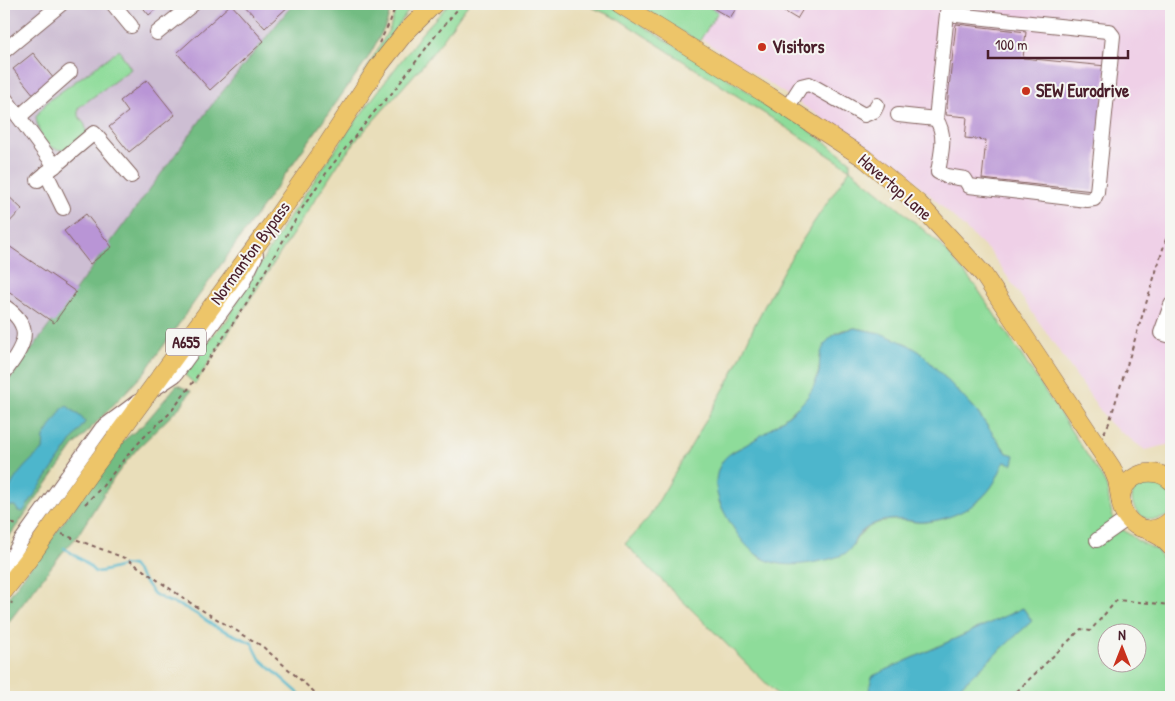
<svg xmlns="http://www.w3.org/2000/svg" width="1175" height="701" viewBox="0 0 1175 701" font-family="'Patrick Hand',sans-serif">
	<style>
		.built { fill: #efd0e7 }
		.industrial { fill: #cdbed3 }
		.green { fill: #8edc9a; stroke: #6c7e62; fill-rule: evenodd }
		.forest { fill: #72bc82; stroke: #5e6e56 }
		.water { fill: #4eb6cc; stroke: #4c6a7c }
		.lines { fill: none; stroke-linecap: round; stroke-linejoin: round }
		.stream { stroke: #4eb6cc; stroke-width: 2.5 }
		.building { fill: #b995d6 }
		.minor-casing { stroke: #82625d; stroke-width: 16 }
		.major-casing { stroke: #82625d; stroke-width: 19 }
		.path { stroke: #82625d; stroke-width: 2; stroke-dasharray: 4 4; stroke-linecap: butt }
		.minor { stroke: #fff; stroke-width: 14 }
		.major { stroke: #edc569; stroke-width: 18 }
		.poi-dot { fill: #c8321e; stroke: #f6f6f2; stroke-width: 2 }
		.labels { text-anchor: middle; stroke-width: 4; stroke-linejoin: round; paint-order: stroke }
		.shield { fill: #f6f6f2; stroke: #7e6067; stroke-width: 1 }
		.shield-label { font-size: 16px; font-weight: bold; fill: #4a1f2b }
		.poi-label { font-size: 18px; font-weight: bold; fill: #4a1f2b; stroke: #f6f6f2; text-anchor: start }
		.street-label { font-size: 18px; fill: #4a1f2b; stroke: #f6f6f2 }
	</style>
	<rect width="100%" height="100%" fill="#f6f6f2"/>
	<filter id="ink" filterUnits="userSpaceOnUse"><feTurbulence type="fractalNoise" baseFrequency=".02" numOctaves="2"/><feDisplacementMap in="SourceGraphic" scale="10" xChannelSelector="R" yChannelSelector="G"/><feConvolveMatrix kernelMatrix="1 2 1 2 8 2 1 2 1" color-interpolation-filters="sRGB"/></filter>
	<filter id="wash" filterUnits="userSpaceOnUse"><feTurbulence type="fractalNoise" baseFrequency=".0096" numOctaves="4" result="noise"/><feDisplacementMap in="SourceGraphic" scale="20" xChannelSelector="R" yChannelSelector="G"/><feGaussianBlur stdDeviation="1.12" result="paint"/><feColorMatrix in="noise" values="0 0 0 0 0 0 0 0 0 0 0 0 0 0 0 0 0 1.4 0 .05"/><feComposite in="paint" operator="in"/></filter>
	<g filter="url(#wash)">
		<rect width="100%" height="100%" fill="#e9deba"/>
		<path class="built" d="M648 4H1171V444L1145 450 1109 423 991 253 909 175Z"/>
		<path class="industrial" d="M4 4H302L4 389Z"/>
		<g class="green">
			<path d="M397 4H413L361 78 390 28Z"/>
			<path d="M449 4H469L462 12 441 42 422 66 358 138 339 163 195 384 185 375 212 336 228 319 242 292 274 243 285 223 349 130 422 33Z"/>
			<path d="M585 4H608L804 126 850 161V169L903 212 941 245 977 288 1101 476 1106 485 1108 493 1110 507 1115 523 1122 529 1138 541 1157 550 1171 574V694L1018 697H947L963 684 1031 621 1023 608 873 676C870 683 870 691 874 697H780L625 544 649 517 698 434 733 373 756 322 784 269 812 225 850 169 620 20ZM855 328 880 333 920 352 954 387 977 412 1007 453 1014 456C1012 457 1007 459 1005 462 1000 467 998 476 994 482 983 502 963 512 942 519 937 520 929 522 923 522 917 523 911 521 904 520 884 518 862 525 853 545L760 558C742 541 731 524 719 502L732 452 748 444 771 429 805 401 814 388 819 370 820 357 834 334 843 330ZM1108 634H1138V664H1108Z"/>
			<path d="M636 4H704L718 12 699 42Z"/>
			<path d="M119 50 131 69 78 108V115L85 125 87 134 68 150C65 149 60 150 56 149 42 145 37 128 36 116L48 101Z"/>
			<path d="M1154 478 1171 488V511C1168 516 1165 518 1159 519 1137 524 1123 498 1139 484 1143 481 1149 480 1154 478Z"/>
		</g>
		<g class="forest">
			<path d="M293 4H392L386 25 368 58 144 373 73 447 6 541 4 549V387L211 106Z"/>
			<path d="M177 385 191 391 182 405 138 448 126 462 114 478 76 538 62 553 4 628V603L123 441 144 424Z"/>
		</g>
		<g class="water">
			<path d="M855 328 880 333 907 344 920 352 954 387 977 412 1007 453 1015 455 1013 464 1004 462C1001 469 998 476 994 483 980 506 951 520 924 522 917 523 909 520 902 520 895 519 886 520 879 522 870 525 860 531 855 540 852 546 850 551 844 554 834 559 821 561 811 563 768 570 749 556 728 519 718 502 710 482 722 462 728 452 740 449 749 443 766 433 783 420 798 407 809 397 815 386 819 372 820 367 819 362 820 357 824 338 837 331 855 328Z"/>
			<path d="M67 406 81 417 85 422 37 491 23 512 18 511 15 506H8L4 502C10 481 25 464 43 450L44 437 62 409Z"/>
			<path d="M1023 608 1032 621 963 684 947 697H874C869 690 869 684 873 676Z"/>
		</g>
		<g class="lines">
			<path class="stream" d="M64 548 85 562 95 572C108 572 119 565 132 565L154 594 165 600 186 608 201 617 214 626 252 643 260 659 303 697"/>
		</g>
		<g id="blocks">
			<g class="building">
				<path d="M140 4H162L149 15Z"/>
				<path d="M231 4 264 41 210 90 177 53Z"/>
				<path d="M243 4H291L265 28Z"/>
				<path d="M706 4H739L730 18Z"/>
				<path d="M772 4H806L797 19Z"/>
				<path d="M956 24 1026 32 1023 58 1106 66 1093 191 982 179 986 140 965 138 967 117 946 115Z"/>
				<path d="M33 53 54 79 34 95 13 69Z"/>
				<path d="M147 80 175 115 129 152 109 127 128 112 120 101Z"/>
				<path d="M4 192 22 209 4 228Z"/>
				<path d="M86 214 112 247 90 264 64 231Z"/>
				<path d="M6 244 76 292 54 323 4 288V247Z"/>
			</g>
		</g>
	</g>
	<g filter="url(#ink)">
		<use href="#blocks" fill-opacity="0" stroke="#82625d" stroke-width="1"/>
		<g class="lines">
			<g class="minor-casing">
				<g id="minor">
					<path d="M113 4 131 26"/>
					<path d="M157 33 193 4"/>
					<path d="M4 51 61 4"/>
					<path d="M4 97 55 166"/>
					<path d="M787 108 801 86 809 84 864 115 874 111 877 105"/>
					<path d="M898 115 936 119 948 4"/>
					<path d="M19 117 70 72"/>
					<path d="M936 119C947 135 941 154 938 172L946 176 965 179 969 186 1087 200 1094 199 1097 192 1113 36 1109 31H1107L947 14"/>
					<path d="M46 173 63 208"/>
					<path d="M38 180 94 133 131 176"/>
					<path d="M1171 305 1161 333 1171 336"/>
					<path d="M4 306C37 328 23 347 4 373"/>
					<path d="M154 389 175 375 243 282 256 255"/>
					<path d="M1097 540 1127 519"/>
					<path d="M4 571 21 541 102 428 137 402"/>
				</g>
			</g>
			<g class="major-casing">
				<g id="major">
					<path d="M620 4 769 96 864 158 919 204 983 274 1112 468 1117 480 1121 503"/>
					<path d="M1171 481C1164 474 1156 472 1146 473 1142 473 1139 475 1135 477 1100 497 1137 551 1171 520"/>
					<path d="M1146 529 1161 537 1171 547"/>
					<path d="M4 591 28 560 91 471 272 224 323 151 378 67 404 34 434 4"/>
				</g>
			</g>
			<g class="path">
				<path d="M379 43 390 22 396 4"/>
				<path d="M1104 433 1109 423 1171 223"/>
				<path d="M85 504 102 487 125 458 144 437 170 413 189 388 244 307 303 207 329 169 375 111 393 92 436 35 462 4"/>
				<path d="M4 522 18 525"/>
				<path d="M62 534 127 559 195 606 262 646 320 697"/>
				<path d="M4 618 12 602"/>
				<path d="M1011 697 1081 629 1090 631 1117 600 1171 605"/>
			</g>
			<use href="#minor" class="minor"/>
			<use href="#major" class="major"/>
		</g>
	</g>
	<g class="poi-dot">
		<circle cx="762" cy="47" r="5"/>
		<circle cx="1026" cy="91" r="5"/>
	</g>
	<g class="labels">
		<rect class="shield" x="166" y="328.5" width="40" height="27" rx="4"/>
		<g class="shield-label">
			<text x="186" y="348">A655</text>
		</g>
		<g class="poi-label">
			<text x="772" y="53">Visitors</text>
			<text x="1036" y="97">SEW Eurodrive</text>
		</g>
		<g class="street-label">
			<text transform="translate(895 187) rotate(41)" y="6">Havertop Lane</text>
			<text transform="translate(250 253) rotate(-54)" y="6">Normanton Bypass</text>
		</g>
	</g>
	<rect width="1175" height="701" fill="none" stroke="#f6f6f2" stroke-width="20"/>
	<g transform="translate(1122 648)"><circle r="24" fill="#f6f6f2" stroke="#b1a0a2"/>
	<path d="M0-4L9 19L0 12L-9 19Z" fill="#c8321e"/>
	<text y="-8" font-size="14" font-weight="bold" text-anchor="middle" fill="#4a1f2b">N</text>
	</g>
	<path d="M988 50v8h140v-8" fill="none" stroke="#4a1f2b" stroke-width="2.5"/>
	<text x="995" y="50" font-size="15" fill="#4a1f2b" stroke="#f6f6f2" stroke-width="4" paint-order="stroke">100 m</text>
</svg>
